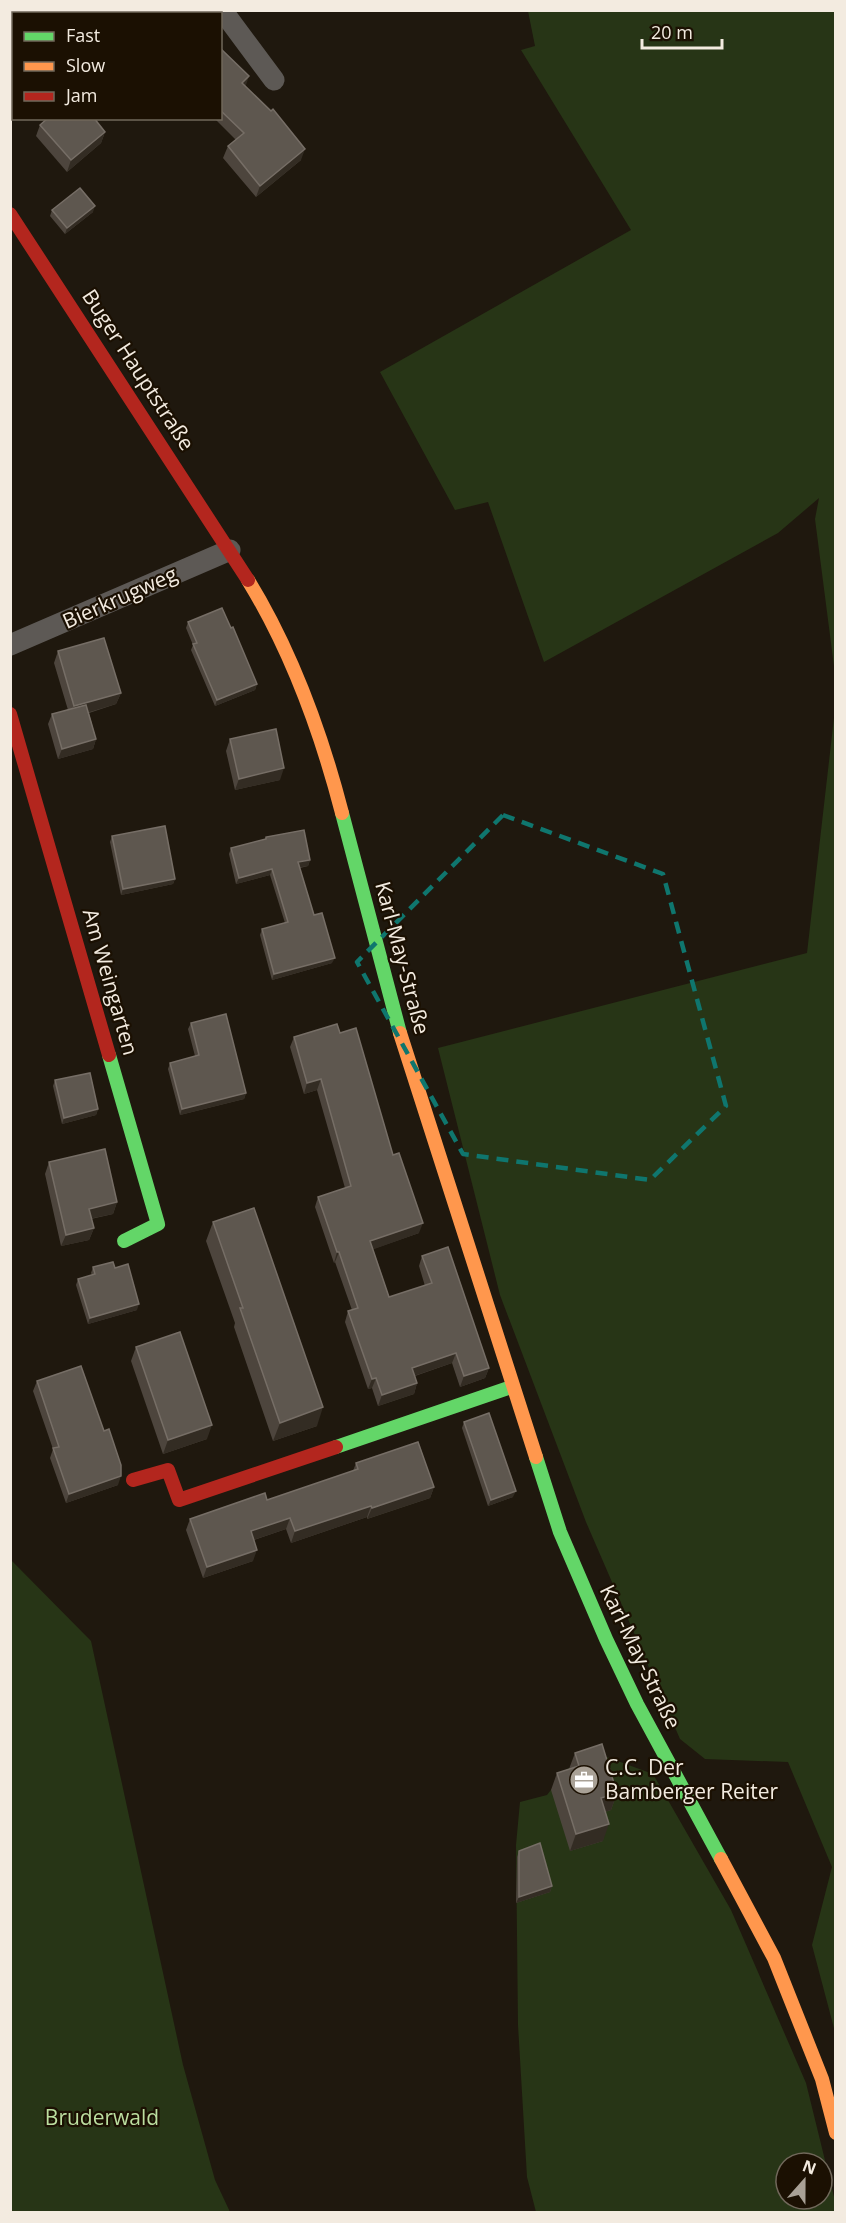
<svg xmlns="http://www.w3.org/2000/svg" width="846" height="2223" viewBox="0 0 846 2223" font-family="'Open Sans',sans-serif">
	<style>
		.green { fill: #273516; fill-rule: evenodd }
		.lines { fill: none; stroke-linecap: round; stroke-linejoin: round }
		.street { stroke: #5d5955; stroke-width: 21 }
		.fast { stroke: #63d668; stroke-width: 14 }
		.slow { stroke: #ff974d; stroke-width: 14 }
		.jam { stroke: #b3261e; stroke-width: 14 }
		.wall { fill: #4d453d }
		.shaded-wall { fill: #332c23 }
		.building { fill: #5e574f; stroke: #766e66; stroke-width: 1.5 }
		.marked { fill: none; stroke: #0f766e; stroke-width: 4.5; stroke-dasharray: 12 8; stroke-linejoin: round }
		.labels { text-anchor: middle; stroke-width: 4.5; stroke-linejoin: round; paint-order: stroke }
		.street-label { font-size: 21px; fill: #f3ebe0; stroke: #1b1002 }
		.poi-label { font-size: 21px; fill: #f3ebe0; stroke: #1b1002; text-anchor: start }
		.park-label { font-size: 21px; fill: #bbde9f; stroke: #1b1002 }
	</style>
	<rect width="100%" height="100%" fill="#1f180e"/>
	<g class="green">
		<path d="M528 11H835V674L815 519 819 498 778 533 544 662 488 502 455 510 380 372 631 230 521 50 535 46Z"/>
		<path d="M835 709V2032L812 1945 832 1867 788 1762 705 1759 680 1739 586 1522 500 1295 438 1048 807 953Z"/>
		<path d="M11 1560 91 1641 183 2065 215 2180 230 2212H11Z"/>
		<path d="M604 1756 653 1774 731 1910 806 2083 835 2201V2212H536L527 2177 518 2025 516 1845 520 1802 547 1795 567 1769ZM786 2163H822V2199H786Z"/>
	</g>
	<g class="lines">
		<g class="street">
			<path d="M222 10 274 80"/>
			<path d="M10 645 230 550"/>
		</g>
		<g class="fast">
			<path d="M342 813 400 1033"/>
			<path d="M109 1055 158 1224 124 1241"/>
			<path d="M336 1447 511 1387"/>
			<path d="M536 1457 560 1532 606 1639 637 1704 721 1859"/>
		</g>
		<g class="slow">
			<path d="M248 580C292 652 321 732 342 813"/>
			<path d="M400 1033 536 1457"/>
			<path d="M721 1859 774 1958 822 2079 836 2133"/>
		</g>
		<g class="jam">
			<path d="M10 214 248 580"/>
			<path d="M10 714 109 1055"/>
			<path d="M133 1480 168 1470 179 1500 336 1447"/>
		</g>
	</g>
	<g class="wall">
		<path d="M10 10H122L119 14H14V79L10 80Z"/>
		<path d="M220 48 245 86 301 160 256 197 223 158 228 146 236 140 214 118H220Z"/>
		<path d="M40 125 105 132 101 143 67 172 36 136Z"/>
		<path d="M52 210 93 212 65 234 50 216Z"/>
		<path d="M188 622 231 628 257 684 255 690 215 706 191 650 193 645 186 628Z"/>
		<path d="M58 651 121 693 116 704 89 713 96 739 93 749 58 759 48 724 52 714 68 710 54 663Z"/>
		<path d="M230 739 280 780 235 790 226 751Z"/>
		<path d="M112 836 175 879 173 884 121 895 110 842Z"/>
		<path d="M266 837 310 860 308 866 300 868 314 915 332 963 272 980 260 935 262 929 285 923 270 875 236 884 229 854 231 848 265 839Z"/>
		<path d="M191 1023 246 1093 244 1099 180 1115 168 1069 170 1063 195 1056 188 1029Z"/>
		<path d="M340 1033 393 1155 419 1233 373 1249 389 1297 425 1286 419 1266 422 1256 489 1368 485 1378 460 1387 452 1363 415 1376 417 1383 414 1394 378 1406 372 1388 368 1389 345 1322 348 1311 352 1310 335 1262 334 1263 315 1207 318 1197 345 1188 317 1090 304 1094 290 1047 294 1037Z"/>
		<path d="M55 1080 98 1109 96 1115 62 1124 53 1086Z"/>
		<path d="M49 1162 117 1202 113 1214 91 1219 94 1228 89 1240 61 1246 45 1174Z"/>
		<path d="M213 1222 317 1426 273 1441 234 1327 235 1323 206 1241Z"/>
		<path d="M93 1267 115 1268 137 1310 88 1324 76 1285 78 1279 92 1275 91 1273Z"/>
		<path d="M136 1347 207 1439 163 1454 131 1361Z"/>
		<path d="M37 1381 118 1485 66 1503 50 1458 53 1449 33 1391Z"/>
		<path d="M464 1422 513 1497 488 1506 462 1428Z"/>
		<path d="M356 1463 434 1487 430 1498 367 1519V1517L291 1543 286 1529 254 1540 253 1561 203 1578 186 1530 190 1519 267 1500 353 1471Z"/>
		<path d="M575 1753 617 1793 611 1810 605 1812 603 1841 570 1851 551 1790 557 1773 569 1769Z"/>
		<path d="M519 1851 552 1886 550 1892 516 1903 517 1857Z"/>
	</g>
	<g class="shaded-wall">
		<path d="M114 10H122L119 14H112Z"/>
		<path d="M14 69V79L10 80V71Z"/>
		<path d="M249 76 245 88 242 83Z"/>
		<path d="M105 132 101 143 67 172 71 160Z"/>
		<path d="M305 149 301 160 256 197 260 186Z"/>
		<path d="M95 206 93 212 65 234 67 228Z"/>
		<path d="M257 684 255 690 215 706 217 700Z"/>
		<path d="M121 693 116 704 70 718 74 706Z"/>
		<path d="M96 739 93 749 58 759 62 749Z"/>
		<path d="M284 768 280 780 235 790 239 779Z"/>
		<path d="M310 860 308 866 296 868 298 862Z"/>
		<path d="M272 869 270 875 236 884 239 878Z"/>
		<path d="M175 879 173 884 121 895 123 889Z"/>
		<path d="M335 958 332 963 272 980 274 974Z"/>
		<path d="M321 1079 317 1090 304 1094 307 1083Z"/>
		<path d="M246 1093 244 1099 180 1115 182 1109Z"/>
		<path d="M98 1109 96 1115 62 1124 64 1118Z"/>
		<path d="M117 1202 113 1214 84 1220 89 1209Z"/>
		<path d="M423 1223 419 1233 366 1252 370 1241Z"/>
		<path d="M94 1228 89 1240 61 1246 66 1235Z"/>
		<path d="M337 1252H339L335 1262 334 1263Z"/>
		<path d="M139 1304 137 1310 88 1324 90 1318Z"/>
		<path d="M456 1353 452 1363 408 1378 412 1368Z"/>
		<path d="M489 1368 485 1378 460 1387 464 1376Z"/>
		<path d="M376 1378 372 1388 368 1389 372 1379Z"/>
		<path d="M417 1383 414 1394 378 1406 382 1395Z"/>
		<path d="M323 1407 317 1426 273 1441 280 1423Z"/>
		<path d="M212 1425 207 1439 163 1454 168 1440Z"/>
		<path d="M121 1476 118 1485 66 1503 69 1494Z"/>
		<path d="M434 1487 430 1498 367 1519 372 1508Z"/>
		<path d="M516 1491 513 1497 488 1506 491 1500Z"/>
		<path d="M371 1506 367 1517 291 1543 295 1531Z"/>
		<path d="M290 1518 286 1529 247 1542 251 1531Z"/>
		<path d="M257 1550 253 1561 203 1578 207 1567Z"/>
		<path d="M617 1793 611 1810 595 1815 601 1798Z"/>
		<path d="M609 1824 603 1841 570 1851 576 1834Z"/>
		<path d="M552 1886 550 1892 516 1903 519 1897Z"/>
	</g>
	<g class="building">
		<path d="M10 10H107L103 14H14V69L10 71Z"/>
		<path d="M164 10H198L201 14H160Z"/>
		<path d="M220 48 249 76 242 83 271 111 273 109 305 149 260 186 228 146 244 133 220 110Z"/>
		<path d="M48 118H94L105 132 71 160 40 125Z"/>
		<path d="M80 188 95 206 67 228 52 210Z"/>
		<path d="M222 608 231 628 233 627 257 684 217 700 193 644 197 643 188 622Z"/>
		<path d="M104 638 121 693 74 706 58 651Z"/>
		<path d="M86 705 96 739 62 749 52 714Z"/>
		<path d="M276 729 284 768 239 779 230 739Z"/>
		<path d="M165 826 175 879 123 889 112 836Z"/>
		<path d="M304 830 310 860 298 862 314 915 322 913 335 958 274 974 262 929 288 922 272 869 239 878 231 848 266 839V837Z"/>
		<path d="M226 1014 246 1093 182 1109 170 1063 199 1055 191 1023Z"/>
		<path d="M337 1024 340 1033 356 1028 393 1155 399 1153 423 1223 370 1241 389 1297 432 1283 422 1256 448 1247 489 1368 464 1376 456 1353 412 1368 417 1383 382 1395 376 1378 372 1379 348 1311 358 1308 339 1252H337L318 1197 351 1186 321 1079 307 1083 294 1037Z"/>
		<path d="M90 1073 98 1109 64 1118 55 1080Z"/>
		<path d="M105 1149 117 1202 89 1209 94 1228 66 1235 49 1162Z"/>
		<path d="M254 1208 323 1407 280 1423 240 1308H243L213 1222Z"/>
		<path d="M113 1262 115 1268 128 1264 139 1304 90 1318 78 1279 95 1274 93 1267Z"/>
		<path d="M180 1332 212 1425 168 1440 136 1347Z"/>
		<path d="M81 1366 104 1431 109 1429 121 1465V1476L69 1494 53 1448 59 1447 37 1381Z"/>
		<path d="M489 1413 516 1491 491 1500 464 1422Z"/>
		<path d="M418 1442 434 1487 372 1508 371 1506 295 1531 290 1518 251 1531 257 1550 207 1567 190 1519 265 1493 267 1500 358 1469 356 1463Z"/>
		<path d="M602 1744 617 1793 601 1798 609 1824 576 1834 557 1773 579 1766 575 1753Z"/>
		<path d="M540 1843 552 1886 519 1897V1851Z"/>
	</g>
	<path class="marked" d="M503 815 663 874 726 1106 650 1180 463 1154 357 962Z"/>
	<defs>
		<g id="office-disc" transform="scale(1.5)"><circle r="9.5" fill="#a9a196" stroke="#1b1002"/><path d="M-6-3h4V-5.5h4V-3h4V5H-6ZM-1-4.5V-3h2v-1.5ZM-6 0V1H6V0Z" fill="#fff"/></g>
	</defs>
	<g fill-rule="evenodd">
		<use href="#office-disc" x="584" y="1780"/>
	</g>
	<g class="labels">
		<g class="street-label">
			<text transform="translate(138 370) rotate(57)" y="7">Buger Hauptstraße</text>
			<text transform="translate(120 598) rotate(-24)" y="7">Bierkrugweg</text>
			<text transform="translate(402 958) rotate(75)" y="7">Karl-May-Straße</text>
			<text transform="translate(110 982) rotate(74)" y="7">Am Weingarten</text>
			<text transform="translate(640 1657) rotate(64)" y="7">Karl-May-Straße</text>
		</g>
		<g class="poi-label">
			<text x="605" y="1775">C.C. Der<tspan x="605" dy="24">Bamberger Reiter</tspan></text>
		</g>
		<g class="park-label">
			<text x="102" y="2125">Bruderwald</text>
		</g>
	</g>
	<rect width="846" height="2223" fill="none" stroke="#f3ebe0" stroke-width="24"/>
	<rect x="12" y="12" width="210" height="108" fill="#1b1002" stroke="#71685b" stroke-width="1.5"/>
	<rect x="24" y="32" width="30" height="9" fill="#63d668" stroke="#71685b" stroke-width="1.5"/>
	<text x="66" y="42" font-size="18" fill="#f3ebe0">Fast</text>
	<rect x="24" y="62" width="30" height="9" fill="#ff974d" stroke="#71685b" stroke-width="1.5"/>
	<text x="66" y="72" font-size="18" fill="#f3ebe0">Slow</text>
	<rect x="24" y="92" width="30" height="9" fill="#b3261e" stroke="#71685b" stroke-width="1.5"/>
	<text x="66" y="102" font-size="18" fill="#f3ebe0">Jam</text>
	<g transform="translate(804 2181) rotate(21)"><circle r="28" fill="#1b1002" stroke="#71685b" stroke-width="1.5"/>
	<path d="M0-4.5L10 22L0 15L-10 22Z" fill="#a9a196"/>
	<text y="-9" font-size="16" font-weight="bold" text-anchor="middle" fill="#f3ebe0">N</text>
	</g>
	<path d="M642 39v9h80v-9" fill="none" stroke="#f3ebe0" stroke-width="3"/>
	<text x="651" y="39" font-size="18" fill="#f3ebe0" stroke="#1b1002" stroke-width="4.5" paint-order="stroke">20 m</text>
</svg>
